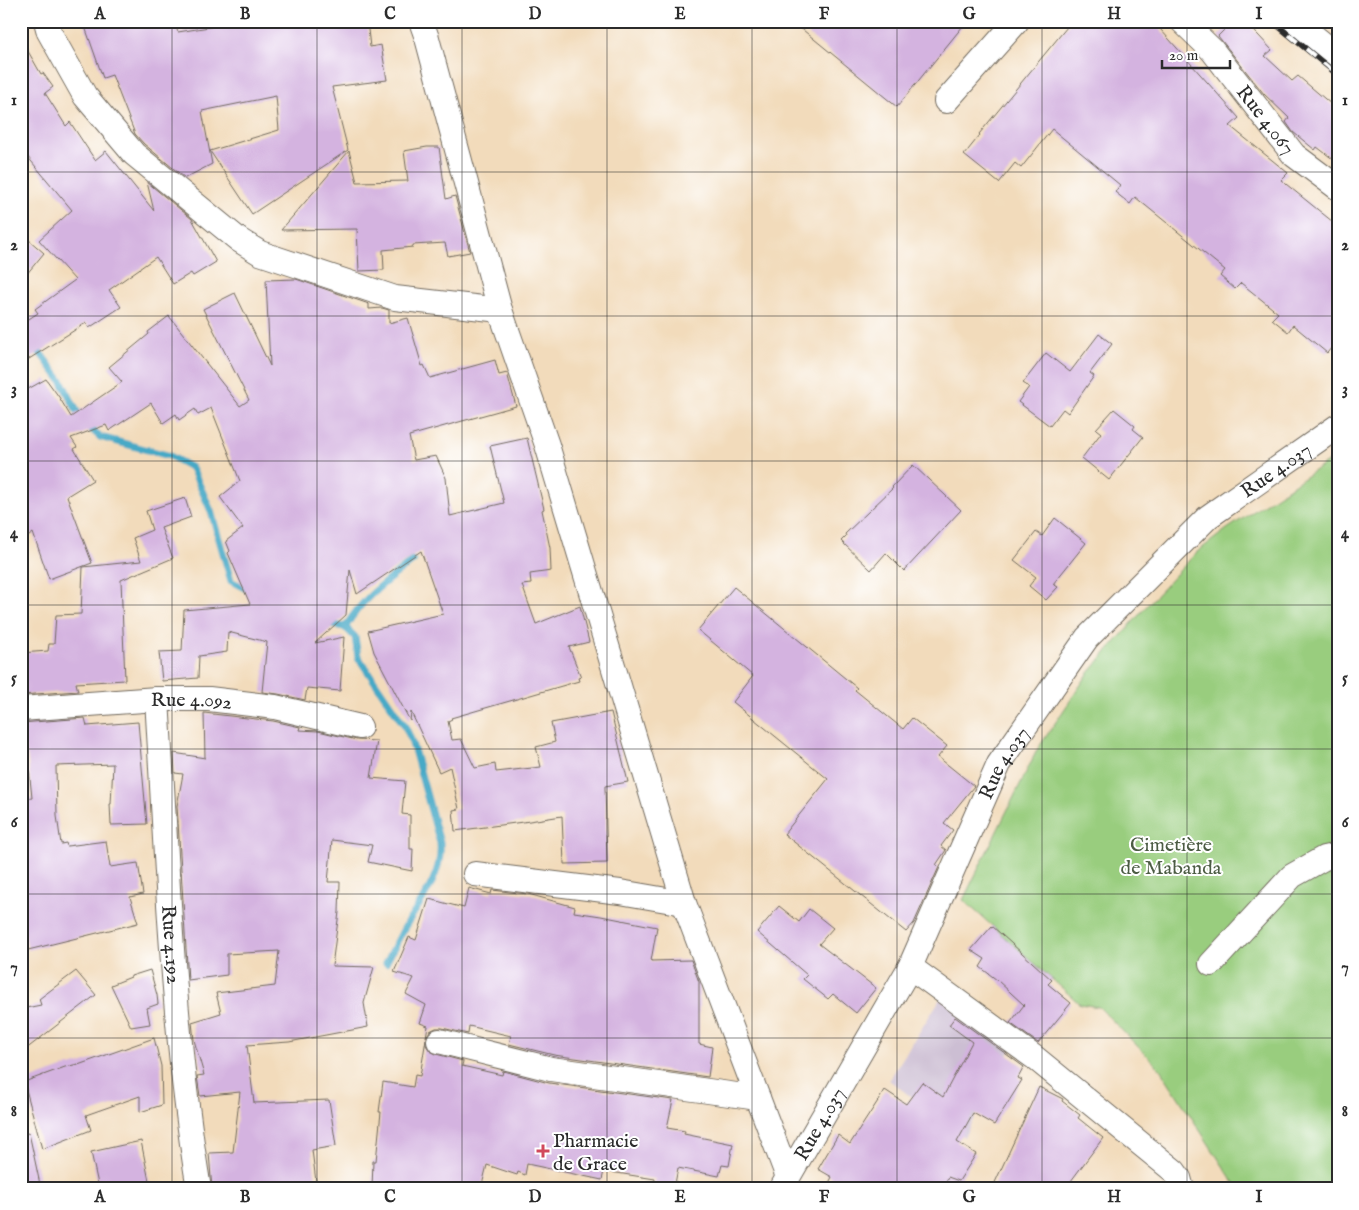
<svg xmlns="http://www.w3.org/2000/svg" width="1359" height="1210" viewBox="0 0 1359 1210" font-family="'IM FELL English',serif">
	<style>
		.industrial { fill: #ccbed3 }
		.green { fill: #99cd7e; stroke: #627c54 }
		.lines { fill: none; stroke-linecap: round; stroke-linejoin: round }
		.stream { stroke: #46a9c6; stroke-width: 7 }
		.building { fill: #d4b3e0 }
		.minor-casing { stroke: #71695d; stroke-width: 26 }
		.minor { stroke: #fff; stroke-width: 24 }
		.rail-casing { stroke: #2b2b2b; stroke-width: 5.5 }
		.rail { stroke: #fff; stroke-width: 4; stroke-dasharray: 11; stroke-linecap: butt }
		.grid { fill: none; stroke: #2b2b2b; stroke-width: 1; stroke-opacity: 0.55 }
		.poi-dot { fill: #d1495b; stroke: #fff; stroke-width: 2 }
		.labels { text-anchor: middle; stroke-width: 4; stroke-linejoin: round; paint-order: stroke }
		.street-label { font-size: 20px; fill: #2b2b2b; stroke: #fff }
		.park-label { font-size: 20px; fill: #4c5c44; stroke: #fff }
		.poi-label { font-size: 20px; fill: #2b2b2b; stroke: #fff; text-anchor: start }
		.neatline { fill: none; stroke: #2b2b2b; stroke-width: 2 }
		.grid-label { font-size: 16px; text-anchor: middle; font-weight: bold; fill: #2b2b2b }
	</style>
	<rect width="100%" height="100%" fill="#fff"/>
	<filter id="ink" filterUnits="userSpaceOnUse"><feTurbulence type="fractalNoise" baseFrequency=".02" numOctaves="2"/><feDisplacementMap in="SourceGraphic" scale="10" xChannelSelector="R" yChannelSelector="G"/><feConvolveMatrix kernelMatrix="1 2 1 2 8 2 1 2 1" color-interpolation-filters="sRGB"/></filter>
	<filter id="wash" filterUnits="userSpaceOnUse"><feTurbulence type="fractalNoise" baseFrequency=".0096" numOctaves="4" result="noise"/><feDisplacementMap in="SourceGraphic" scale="20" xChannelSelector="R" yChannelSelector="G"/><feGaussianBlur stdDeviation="1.12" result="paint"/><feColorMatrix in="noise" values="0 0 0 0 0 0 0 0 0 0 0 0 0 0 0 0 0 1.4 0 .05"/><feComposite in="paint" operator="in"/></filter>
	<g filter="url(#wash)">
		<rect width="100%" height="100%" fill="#f2dbbb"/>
		<path class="industrial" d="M944 993 1014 1044 964 1137 889 1080Z"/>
		<path class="green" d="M1338 455V1189H1238L1160 1069 1099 1007 1080 1004 963 900 1037 750 1088 674 1151 601 1197 552 1227 529Z"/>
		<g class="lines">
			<g class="stream">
				<path d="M35 346 62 382 82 421 100 437 170 456 192 468 211 511 231 581 250 591"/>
				<path d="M326 624 345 627 355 637 358 657 402 722"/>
				<path d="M345 628C362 598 386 581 413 561"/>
				<path d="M386 963C393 950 399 937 406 925 422 900 443 874 440 843L415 753 410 737 404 724"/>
			</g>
		</g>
		<g id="blocks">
			<g class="building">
				<path d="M83 21H173L178 32 246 21H367L370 47 381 45 387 80 332 87 348 150 252 214 210 151 279 130 276 96 202 111 212 164 185 178 144 144 135 134 112 75 103 78Z"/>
				<path d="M792 21H967L897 107Z"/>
				<path d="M1072 21H1153L1239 118 1230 126 1288 173 1281 180 1338 226V340L1327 353 1293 325 1288 332 1272 319 1278 313 1241 283 1235 289 1220 276 1225 270 1135 197 1130 204 1115 192 1120 185 1052 129 1021 168 1015 163 999 183 964 155 980 135 979 134 1011 95Z"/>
				<path d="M1233 21H1245L1272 50 1265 56 1292 81 1298 76 1338 110V163L1317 147 1315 150 1293 132 1286 122 1289 118 1264 94 1218 36Z"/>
				<path d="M21 39 41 74 43 73 53 87 45 93 66 126 70 122 95 160 106 151 154 211 147 182 192 219 216 262 193 276 191 273 173 284 156 257 109 290 121 307 89 328 86 323 21 364V324L38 313 35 309 75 280 39 240 72 210 21 149Z"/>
				<path d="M427 147H439L446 199 455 196 470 252 448 256 445 243 413 245V247L383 250 384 270 359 271 357 229 281 230 349 151 357 182 408 181 404 151Z"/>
				<path d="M21 233 44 253 21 281Z"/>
				<path d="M296 279 369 304V309L382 308 389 310V323L408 318 422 366 424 365 430 378 495 360 499 375 507 373 516 406 409 436 414 460 436 456 446 478 450 516 504 503 490 446 527 438 544 509 542 510 550 548 551 571 530 574 531 584 522 585 536 624 580 606 589 642 569 647 581 677 578 678 579 681 451 718 452 719 448 721 452 740 461 739 475 768 495 764 496 772 541 767 536 747 555 742 551 723 611 712 628 782 605 786 607 863 564 864 562 816 523 822 455 831 453 810 459 809 450 767 439 772 411 712 410 721 374 652 368 631 443 614 421 551 357 594 350 570 346 615 315 643 344 637 340 691 307 688 305 700 278 694 262 692 267 642 228 632 227 652 199 656 198 678 162 681 159 652 182 651 184 610 250 604 228 553 230 551 226 541 243 528 220 497 240 481 211 408 198 415 195 409 179 420 176 414 163 423 151 403 109 431 106 425 71 438 77 447 74 449 93 480 67 496 92 563 49 579 33 533 21 542V393L46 379 59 397 71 417 122 382 109 367 149 334 148 332 169 316 240 406 249 400 203 309 235 293 270 366 266 280Z"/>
				<path d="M1099 334 1112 344 1090 373 1094 376 1068 413 1063 409 1050 426 1018 402 1029 387 1023 383 1046 353 1070 372Z"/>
				<path d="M1114 409 1135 426 1133 429 1143 437 1109 480 1082 458 1101 433 1096 429Z"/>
				<path d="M913 465 961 510 904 571 886 553 871 570 841 541 846 536 845 534 893 488 892 487Z"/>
				<path d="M185 498 191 517 161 528 173 558 121 580 125 680 76 683 78 691 21 695V653L48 651 49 644H54L56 615 81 614 83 567 141 561 133 538 152 530 146 511Z"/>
				<path d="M1055 518 1086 543 1053 584 1058 587 1046 600 1029 586 1036 577 1014 560 1036 532 1042 536Z"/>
				<path d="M734 587 857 688 855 690 903 729 912 718 947 746 938 757 974 786 944 823 953 830 941 846 946 850 936 865 939 867 914 923 906 932 784 834 828 779 733 702 753 676 698 630Z"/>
				<path d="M204 713 273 721 300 727 299 730 318 731 357 740 377 741 371 778 405 781 402 814 410 815V849H413L412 871 368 862 372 845 332 840 328 882H340L339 912 332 966 374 967 364 1003 368 1027 289 1042 247 1045 254 1103 329 1100 336 1146 312 1150 317 1189H212L209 1153 233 1152 240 1092 200 1096 197 1076 204 1075 194 1040 192 1022 221 1013 216 993 275 986 279 951 227 954V975L188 980 177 806 183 774 175 773 174 753 205 758Z"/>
				<path d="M85 718 87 726 138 722 147 824 111 825 110 804H111L113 764 56 766 57 816 61 844 66 843 67 846 106 841 110 867 138 863 143 894 130 897 138 923 28 950 21 915V800L32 798 28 759 21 732V723Z"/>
				<path d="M469 888 491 894 492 890 528 894 575 907 574 912 601 916 657 927 651 961 691 960 699 982V1044L712 1047 708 1077 554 1055 509 1044 511 1036 469 1026 468 1034 442 1028H436L430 1031 426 1037 428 1026 420 1023 426 1005 406 994 414 978 394 972 409 937 416 940 429 899 464 908Z"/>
				<path d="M779 906 799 922 809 909 833 928 819 944 876 988 856 1013 833 994 828 999 803 979 807 975 757 932Z"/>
				<path d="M992 926 1052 980 1048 984 1071 1003 1038 1043 1010 1023 1024 1005 997 980 980 967 985 959 971 950Z"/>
				<path d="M150 970 157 995 158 1004 147 1008 150 1024 131 1027 111 985 131 977V976Z"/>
				<path d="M76 971 96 995 21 1053V1009L41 1005 39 999Z"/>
				<path d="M955 1017 1024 1067 1018 1078 1022 1080 994 1125 973 1113 957 1142 976 1154 959 1181 948 1177 943 1189H826L832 1177 818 1169 838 1135 850 1144 885 1090 906 1104 922 1082 943 1097 972 1042 949 1025Z"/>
				<path d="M154 1038 161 1066 162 1105 140 1112V1096L86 1115 91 1130 42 1149 24 1082 65 1067 78 1064V1065Z"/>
				<path d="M426 1039V1045L430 1051 436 1054 463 1061 462 1066 502 1075 503 1071 549 1083 673 1100 667 1128 685 1131 684 1134 733 1144 729 1166 722 1165 719 1176 678 1168 674 1189H653L655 1179 604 1171 602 1180 527 1164 525 1175 518 1172 517 1175 487 1165 481 1189H372L373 1161H376L381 1112H379L383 1082 413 1087 415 1075 420 1076Z"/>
				<path d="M1039 1087 1063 1099 1062 1101 1080 1115 1078 1118 1103 1138 1065 1189H992Z"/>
				<path d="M29 1133 41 1189H21V1134Z"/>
				<path d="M141 1141 150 1186 135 1189H99L91 1152Z"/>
			</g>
		</g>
	</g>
	<g filter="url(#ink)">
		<use href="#blocks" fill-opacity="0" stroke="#71695d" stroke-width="1"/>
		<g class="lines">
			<g class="minor-casing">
				<g id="minor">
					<path d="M46 21 49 32 85 96 134 154 239 240 260 253 395 298 500 310"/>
					<path d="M421 21 427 38 500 310 547 445 684 903 788 1177"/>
					<path id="s1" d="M1182 21 1212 50 1294 155 1338 188"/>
					<path d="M1295 21 1338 56"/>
					<path d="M946 101 1017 21"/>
					<path id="s2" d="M157 699C167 862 172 1027 199 1189"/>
					<path id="s3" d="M21 709 157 699H209L275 707 360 727"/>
					<path d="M475 874 620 892 684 903"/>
					<path d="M1211 964 1292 876 1324 858 1338 855"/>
					<path d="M910 967 1034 1057 1174 1171 1179 1178 1182 1189"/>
					<path d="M439 1041 551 1069 758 1098"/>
					<path id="s4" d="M783 1186 910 967 999 764 1087 638 1208 517 1338 426"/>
				</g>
			</g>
			<use href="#minor" class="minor"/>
			<g class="rail-casing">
				<path id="rail" d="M1272 21 1338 75"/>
			</g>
			<use href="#rail" class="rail"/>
		</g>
	</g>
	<path class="grid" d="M172 21V1189M317 21V1189M462 21V1189M607 21V1189M752 21V1189M897 21V1189M1042 21V1189M1187 21V1189M21 172H1338M21 316H1338M21 461H1338M21 605H1338M21 749H1338M21 894H1338M21 1038H1338"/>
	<path class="poi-dot" d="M540.5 1143.5h5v5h5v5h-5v5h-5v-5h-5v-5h5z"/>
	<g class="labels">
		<g class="street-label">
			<text dy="7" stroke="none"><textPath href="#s1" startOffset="130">Rue 4.067</textPath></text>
			<text dy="7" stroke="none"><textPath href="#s4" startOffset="882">Rue 4.037</textPath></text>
			<text dy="7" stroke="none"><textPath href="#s3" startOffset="171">Rue 4.092</textPath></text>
			<text dy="7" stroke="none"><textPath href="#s4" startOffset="478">Rue 4.037</textPath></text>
			<text dy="7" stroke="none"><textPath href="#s2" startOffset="246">Rue 4.192</textPath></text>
			<text dy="7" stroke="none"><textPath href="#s4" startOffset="72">Rue 4.037</textPath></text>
		</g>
		<g class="park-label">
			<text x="1171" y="851">Cimetière<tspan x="1171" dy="23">de Mabanda</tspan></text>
		</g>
		<g class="poi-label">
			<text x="553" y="1147">Pharmacie<tspan x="553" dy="23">de Grace</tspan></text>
		</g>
	</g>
	<rect width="1359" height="1210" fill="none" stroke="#fff" stroke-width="55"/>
	<path d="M1162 60v8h68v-8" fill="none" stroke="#2b2b2b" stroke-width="2.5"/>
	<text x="1169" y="60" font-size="15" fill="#2b2b2b" stroke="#ffffff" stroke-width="4" paint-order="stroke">20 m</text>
	<rect x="28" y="28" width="1304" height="1154" class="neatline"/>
	<g class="grid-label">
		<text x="100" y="19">A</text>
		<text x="245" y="19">B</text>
		<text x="390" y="19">C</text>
		<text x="535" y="19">D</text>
		<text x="680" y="19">E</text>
		<text x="824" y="19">F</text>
		<text x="969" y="19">G</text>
		<text x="1114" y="19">H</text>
		<text x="1259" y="19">I</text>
		<text x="14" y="105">1</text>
		<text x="1345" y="105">1</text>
		<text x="14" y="250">2</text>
		<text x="1345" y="250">2</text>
		<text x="14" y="394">3</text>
		<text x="1345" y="394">3</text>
		<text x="14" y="538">4</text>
		<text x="1345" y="538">4</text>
		<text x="14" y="683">5</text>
		<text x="1345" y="683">5</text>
		<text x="14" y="827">6</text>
		<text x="1345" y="827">6</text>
		<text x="14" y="972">7</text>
		<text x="1345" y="972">7</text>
		<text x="14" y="1116">8</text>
		<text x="1345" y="1116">8</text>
		<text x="100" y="1202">A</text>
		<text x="245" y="1202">B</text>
		<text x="390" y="1202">C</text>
		<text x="535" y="1202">D</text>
		<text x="680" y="1202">E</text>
		<text x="824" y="1202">F</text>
		<text x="969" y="1202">G</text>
		<text x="1114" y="1202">H</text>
		<text x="1259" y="1202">I</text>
	</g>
</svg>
